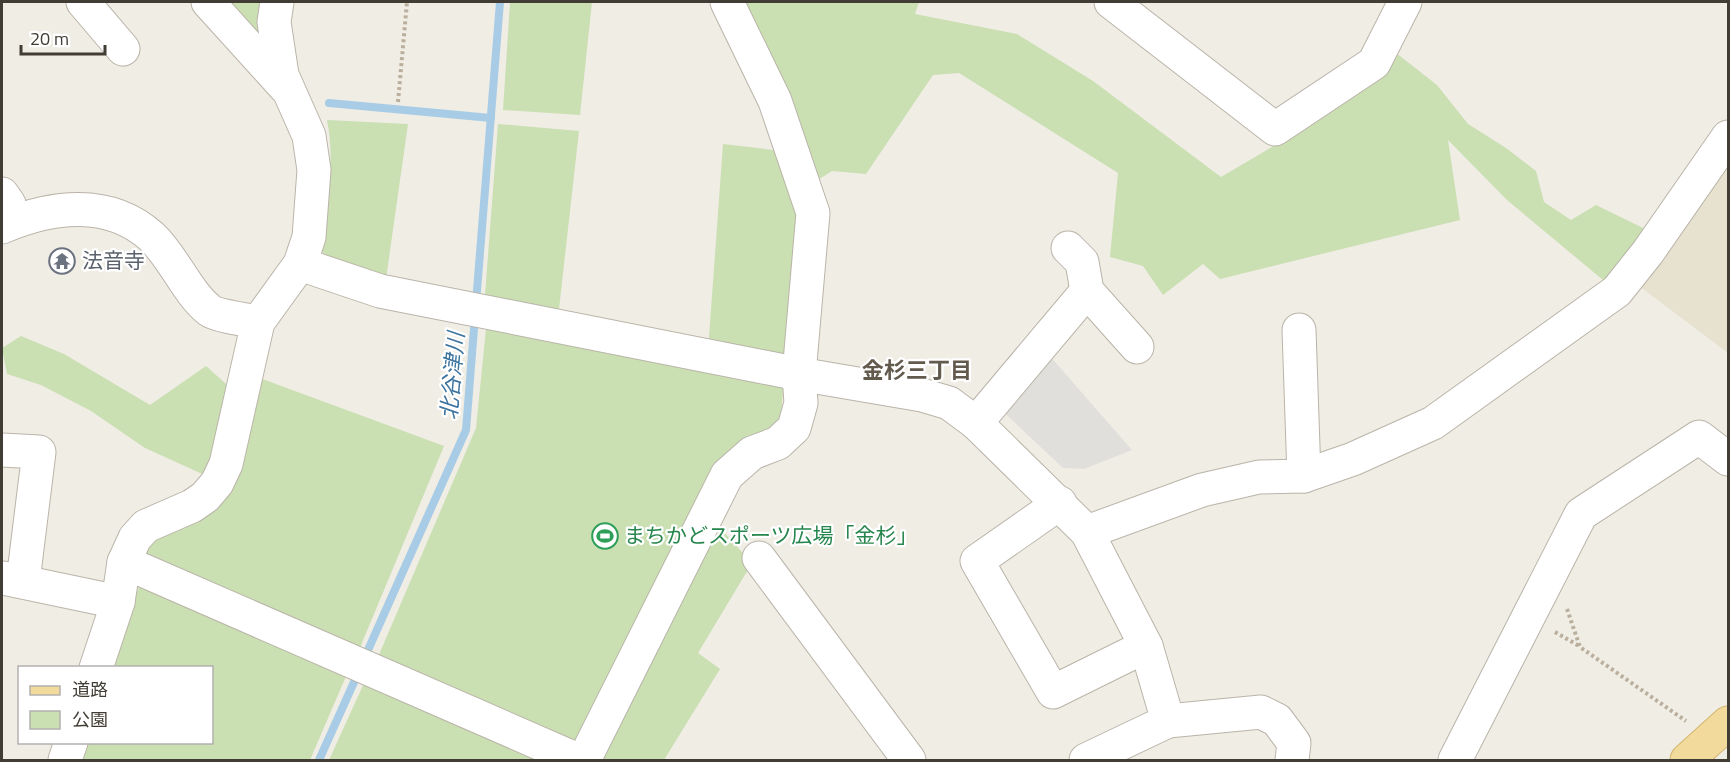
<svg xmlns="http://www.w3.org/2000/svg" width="1730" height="762" viewBox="0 0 1730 762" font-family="'Titillium Web','Noto Sans JP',sans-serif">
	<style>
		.education { fill: #e7e1d0 }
		.green { fill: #cadfb2 }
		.parking { fill: #e1dfdc }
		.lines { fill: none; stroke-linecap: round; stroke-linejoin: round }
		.stream { stroke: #a8cce6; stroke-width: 8 }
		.minor-casing { stroke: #bab4a9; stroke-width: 35 }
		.major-casing { stroke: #d3b66f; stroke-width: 35 }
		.path { stroke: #baaf9c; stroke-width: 4; stroke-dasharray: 3 3; stroke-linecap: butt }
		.minor { stroke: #fff; stroke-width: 33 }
		.major { stroke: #f1da9c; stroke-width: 33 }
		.labels { text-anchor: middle; stroke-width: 4.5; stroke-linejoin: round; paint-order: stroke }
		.worship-label { font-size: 21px; fill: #5b616d; stroke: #fff; text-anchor: start }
		.leisure-label { font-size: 21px; fill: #27864d; stroke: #fff; text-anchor: start }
		.neighbourhood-label { font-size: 22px; font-weight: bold; fill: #635a4e; stroke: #fff }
		.water-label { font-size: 22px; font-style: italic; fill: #3d749f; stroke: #fff }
	</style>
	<rect width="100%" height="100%" fill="#f0ede5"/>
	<path class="education" d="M1728 146V353L1635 283Z"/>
	<g class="green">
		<path d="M216 2H270L271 66Z"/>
		<path d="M510 2H592L580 115 503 110Z"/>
		<path d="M735 2H919L915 14 1017 34 1093 81 1221 177 1304 128 1388 72 1391 49 1437 85 1468 124 1506 148 1536 171 1544 202 1571 220 1596 205 1643 228 1644 238 1609 285 1507 200 1448 140 1460 220 1220 279 1203 264 1163 295 1143 266 1110 257 1118 173 959 73 933 75 866 174 832 171 813 183Z"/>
		<path d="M327 120 408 124 386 279 330 262 319 247C326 203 336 164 327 120Z"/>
		<path d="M498 124 579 131 558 318 485 295Z"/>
		<path d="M723 144 782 151 803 211 783 362 708 351Z"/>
		<path d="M487 319 784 381 780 426 762 438 576 750 375 664 476 428Z"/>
		<path d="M21 336 64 354 150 405 206 366 235 392 209 477 145 448 91 411 41 385 7 374 2 348Z"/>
		<path d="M257 377 444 446 359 650 143 558 153 536 191 516Z"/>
		<path d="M709 516 752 563 698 653 720 669 664 760H590Z"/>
		<path d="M140 583 347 674 310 760H82L88 743 212 742V668L113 667Z"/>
		<path d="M365 681 556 760H329Z"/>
	</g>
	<path class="parking" d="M1049 355 1132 450 1084 469 1063 468 999 408Z"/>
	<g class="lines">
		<g class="stream">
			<path d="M329 103 491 118"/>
			<path d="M476 303 500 2"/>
			<path d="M364 659 466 430 475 316"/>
			<path d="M319 760 359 671"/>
		</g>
		<g class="minor-casing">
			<g id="minor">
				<path d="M83 2 123 49"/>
				<path d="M208 2 285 87"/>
				<path d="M1111 2 1275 129 1374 63 1405 2"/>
				<path d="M2 194 9 204 2 210"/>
				<path d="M2 227C51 206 109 198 152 237 174 258 186 291 209 310 217 316 247 320 258 322"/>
				<path d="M1068 248 1082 262 1087 291 1137 347"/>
				<path d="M300 264 380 291 799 374 922 395 949 403 976 423 1087 532 1146 646 1168 721 1086 760"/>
				<path d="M1299 330 1304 476"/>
				<path d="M976 423 1087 291"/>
				<path d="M2 450 39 452 23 581"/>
				<path d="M1060 503 977 561 1053 692 1146 646"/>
				<path d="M1087 532 1202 490 1259 477 1304 476 1353 459 1433 423 1617 291 1648 252 1728 137"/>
				<path d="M759 558 909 760"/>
				<path d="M124 562 578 760"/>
				<path d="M3 578 118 602"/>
				<path d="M96 668 118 602 124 562 135 538 146 526 192 506 205 497 217 483 226 464 258 322 300 264 309 237 314 170 309 136 282 75 274 22 277 2"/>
				<path d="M1168 721 1261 712 1277 720 1294 743 1292 760"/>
				<path d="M65 760 71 742"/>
				<path d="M584 760 727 475 752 453 778 443 794 428 801 403 799 374 813 213 775 101 727 2"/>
				<path d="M1455 760 1581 514 1699 437 1728 459"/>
			</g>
		</g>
		<g class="major-casing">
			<path id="major" d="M1687 760 1728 723"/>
		</g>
		<g class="path">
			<path d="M398 102 407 2"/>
			<path d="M1567 609 1580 647 1686 721"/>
			<path d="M1555 632 1579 646"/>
		</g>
		<use href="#minor" class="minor"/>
		<use href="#major" class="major"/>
	</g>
	<defs>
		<g id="temple-ring" transform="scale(1.35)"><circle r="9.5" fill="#fff" stroke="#6b7280" stroke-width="1.5"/><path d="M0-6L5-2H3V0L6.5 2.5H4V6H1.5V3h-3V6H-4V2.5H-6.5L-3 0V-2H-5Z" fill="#6b7280"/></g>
		<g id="stadium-ring" transform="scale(1.35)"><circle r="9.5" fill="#fff" stroke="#2e9e5b" stroke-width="1.5"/><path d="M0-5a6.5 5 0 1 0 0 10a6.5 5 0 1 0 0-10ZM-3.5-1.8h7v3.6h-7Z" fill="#2e9e5b"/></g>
	</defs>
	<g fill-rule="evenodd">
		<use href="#temple-ring" x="62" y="261"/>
		<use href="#stadium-ring" x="605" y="536"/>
	</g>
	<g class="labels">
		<g class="worship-label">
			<text x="82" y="268">法音寺</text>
		</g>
		<g class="leisure-label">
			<text x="624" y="543">まちかどスポーツ広場「金杉」</text>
		</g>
		<g class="neighbourhood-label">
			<text x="917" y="378">金杉三丁目</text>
		</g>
		<g class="water-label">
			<text transform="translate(452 376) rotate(-85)" y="8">北谷津川</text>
		</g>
	</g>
	<rect width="1730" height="762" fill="none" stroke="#413d35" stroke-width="6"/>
	<rect x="18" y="666" width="195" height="78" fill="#ffffff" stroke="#b3b1ae" stroke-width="1.5"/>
	<rect x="30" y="686" width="30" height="9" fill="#f1da9c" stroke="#b3b1ae" stroke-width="1.5"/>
	<text x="72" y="696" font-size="18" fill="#413d35">道路</text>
	<rect x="30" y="711" width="30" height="18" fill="#cadfb2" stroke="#b3b1ae" stroke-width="1.5"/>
	<text x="72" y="726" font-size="18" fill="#413d35">公園</text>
	<path d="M21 45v9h84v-9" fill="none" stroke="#413d35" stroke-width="3"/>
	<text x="30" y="45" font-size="18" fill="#413d35" stroke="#ffffff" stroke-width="4.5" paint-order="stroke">20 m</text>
</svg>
